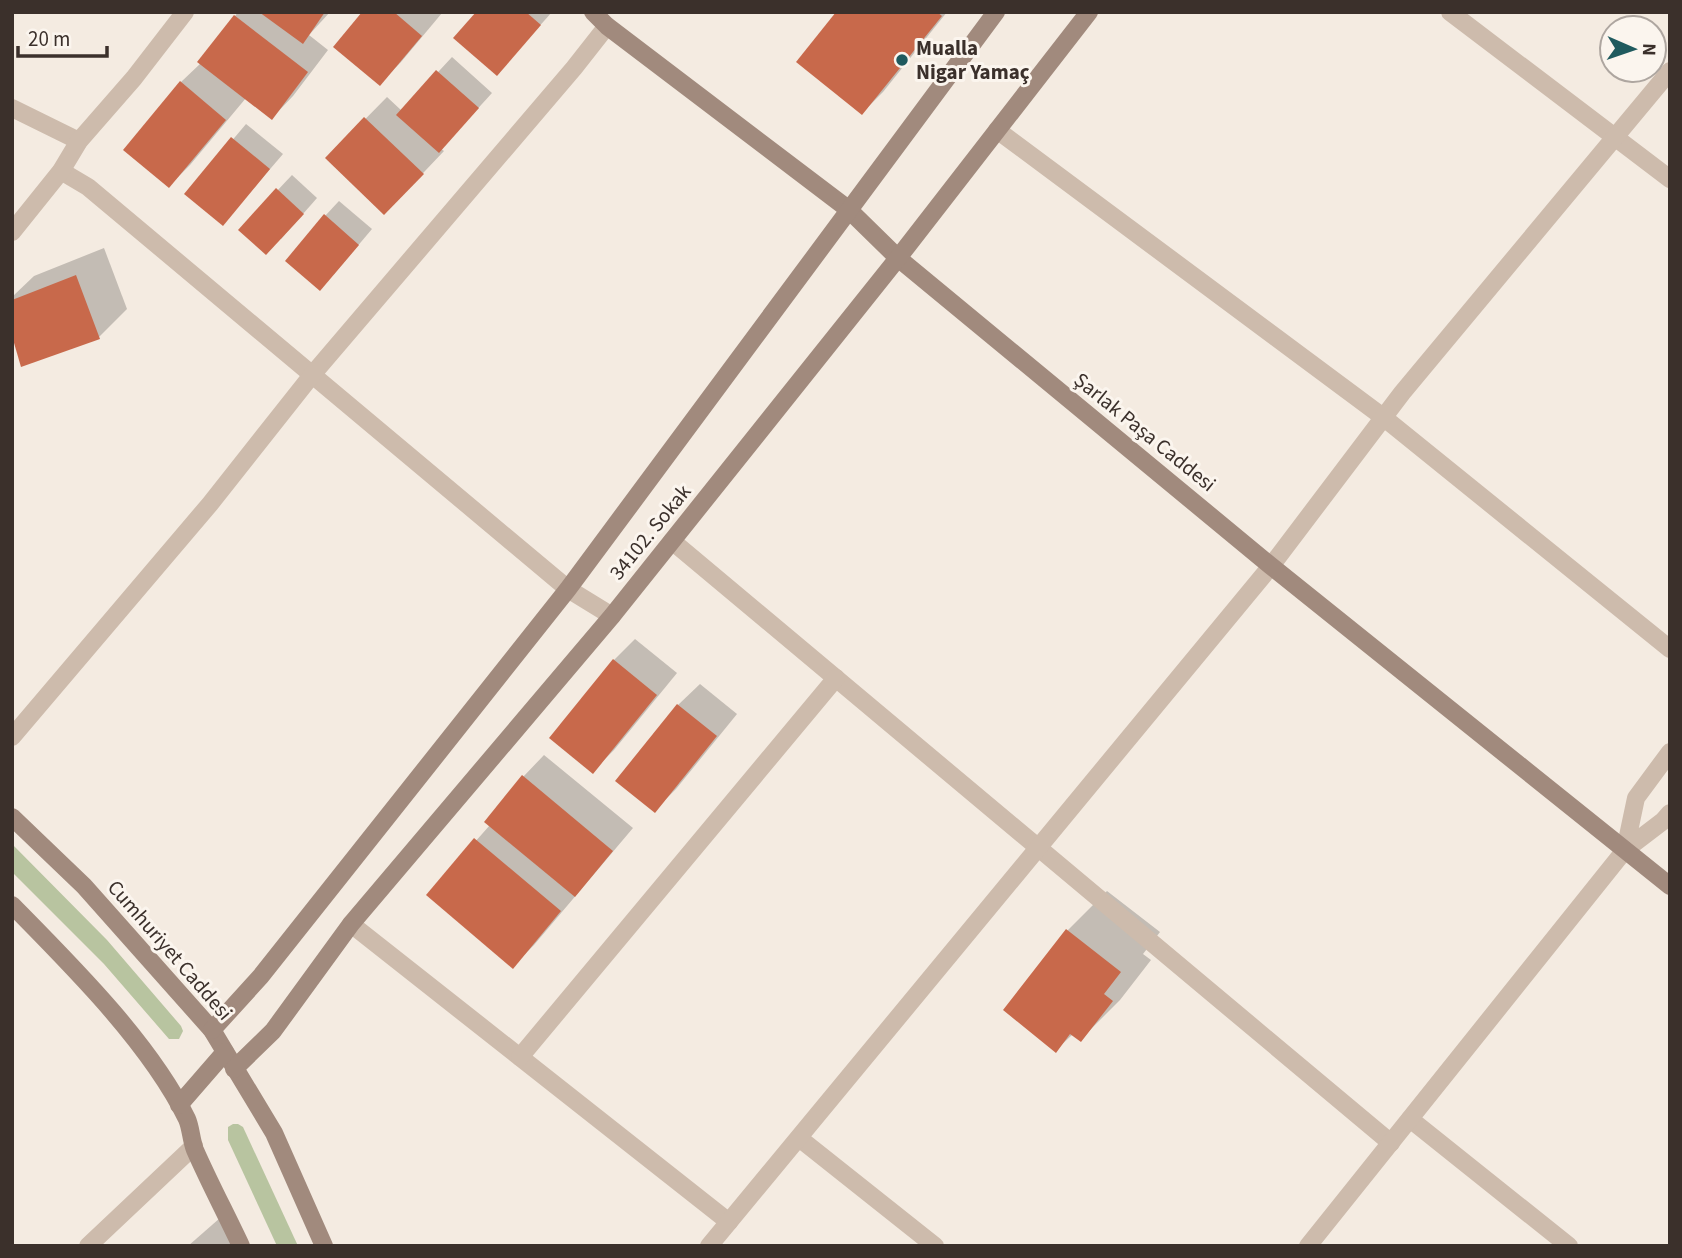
<svg xmlns="http://www.w3.org/2000/svg" width="1682" height="1258" viewBox="0 0 1682 1258" font-family="'Source Sans 3',sans-serif">
	<style>
		.green { fill: #b8c4a0 }
		.shadow { fill: #0003 }
		.building { fill: #c8694b }
		.lines { fill: none; stroke-linecap: round; stroke-linejoin: round }
		.street { stroke: #cdbbac; stroke-width: 18 }
		.secondary { stroke: #a18a7d; stroke-width: 18 }
		.poi-dot { fill: #1f5a5e; stroke: #fbf5ee; stroke-width: 2.5 }
		.labels { text-anchor: middle; stroke-width: 6; stroke-linejoin: round; paint-order: stroke }
		.poi-label { font-size: 21px; font-weight: bold; fill: #3b302b; stroke: #fbf5ee; text-anchor: start }
		.street-label { font-size: 21px; fill: #3b302b; stroke: #fbf5ee }
	</style>
	<rect width="100%" height="100%" fill="#f4ebe1"/>
	<g class="green">
		<path d="M12 844 107 940 181 1026 183 1031 179 1039H169L104 964 12 872Z"/>
		<path d="M233 1124H238L243 1127 298 1246H277L228 1140V1127Z"/>
	</g>
	<g class="shadow">
		<path d="M238 12H330L309 35 328 50 293 96 272 118 246 98 190 165 169 186 125 149 181 82 201 63Z"/>
		<path d="M364 12H441L442 13 401 62 380 84Z"/>
		<path d="M478 12H552L497 74Z"/>
		<path d="M838 12H947L883 92 862 113Z"/>
		<path d="M452 57 492 93 441 149 444 151 406 191 327 158 387 97 402 111Z"/>
		<path d="M246 124 283 154 223 224 187 194Z"/>
		<path d="M292 175 317 198 281 239 241 229Z"/>
		<path d="M339 201 372 229 334 274 325 216Z"/>
		<path d="M104 248 127 309 99 337 12 329V297L34 276Z"/>
		<path d="M635 639 677 673 614 750 593 771 614 660Z"/>
		<path d="M700 684 737 714 676 789 654 811 617 780 678 705Z"/>
		<path d="M544 755 633 828 534 945 513 966 428 895 490 825 523 777Z"/>
		<path d="M1107 891 1160 932 1143 954 1151 960 1120 1000 1080 1040 1073 1034 1056 1050 1005 1010 1068 930Z"/>
		<path d="M220 1218 237 1246H188Z"/>
	</g>
	<g class="building">
		<path d="M259 12H325L303 44Z"/>
		<path d="M362 12H394L422 36 380 86 333 47Z"/>
		<path d="M476 12H526L541 25 497 76 453 38Z"/>
		<path d="M836 12H937L942 16 862 115 796 62Z"/>
		<path d="M234 15 308 72 272 120 197 62Z"/>
		<path d="M436 70 479 108 439 153 396 115Z"/>
		<path d="M180 81 226 120 169 188 123 150Z"/>
		<path d="M364 117 424 174 384 215 325 158Z"/>
		<path d="M231 137 270 169 223 226 184 194Z"/>
		<path d="M276 188 304 214 266 255 238 230Z"/>
		<path d="M324 214 359 245 320 291 285 261Z"/>
		<path d="M76 275 100 339 21 367 12 336V300Z"/>
		<path d="M613 659 657 695 593 774 549 738Z"/>
		<path d="M677 704 717 736 655 813 615 781Z"/>
		<path d="M522 775 613 851 575 897 484 822Z"/>
		<path d="M474 838 561 911 513 969 426 895Z"/>
		<path d="M1066 929 1121 972 1104 994 1113 1001 1081 1042 1070 1034 1056 1053 1003 1010Z"/>
	</g>
	<g class="lines">
		<g class="street">
			<path d="M1450 12 1670 179"/>
			<path d="M12 108 79 141"/>
			<path d="M997 130 1383 417 1670 649"/>
			<path d="M61 171 88 187 568 589 612 616"/>
			<path d="M12 232 61 171 79 141 134 78 185 12"/>
			<path d="M672 541 1391 1143"/>
			<path d="M12 737 210 504 312 375 574 68 607 26"/>
			<path d="M1670 752 1636 798 1625 850 1663 821 1670 813"/>
			<path d="M351 924 729 1222"/>
			<path d="M520 1057 836 678"/>
			<path d="M1410 1119 1569 1246"/>
			<path d="M799 1138 935 1246"/>
			<path d="M88 1246 194 1146"/>
			<path d="M709 1246 1271 566 1402 393 1670 71"/>
			<path d="M1308 1246 1625 850"/>
		</g>
		<g class="secondary">
			<path d="M593 12 607 26 848 209 898 258 1271 566 1670 886"/>
			<path d="M12 817 84 886 212 1030 274 1133 324 1246"/>
			<path d="M12 905C71 965 150 1043 187 1119 191 1128 191 1140 195 1150 209 1182 226 1214 241 1246"/>
			<path d="M212 1030 261 976 568 589 996 12"/>
			<path d="M234 1069 273 1031 351 924 612 616 898 258 1089 12"/>
			<path d="M179 1105 225 1052"/>
		</g>
	</g>
	<circle class="poi-dot" cx="902" cy="60" r="7"/>
	<g class="labels">
		<g class="poi-label">
			<text x="916" y="55">Mualla<tspan x="916" dy="24">Nigar Yamaç</tspan></text>
		</g>
		<g class="street-label">
			<text transform="translate(1145 432) rotate(39)" y="7">Şarlak Paşa Caddesi</text>
			<text transform="translate(650 532) rotate(-51)" y="7">34102. Sokak</text>
			<text transform="translate(170 950) rotate(49)" y="7">Cumhuriyet Caddesi</text>
		</g>
	</g>
	<rect width="1682" height="1258" fill="none" stroke="#3b302b" stroke-width="28"/>
	<g transform="translate(1633 49) rotate(92)"><circle r="33" fill="#fbf5ee" stroke="#aea6a0" stroke-width="2"/>
	<path d="M0-5L12 26L0 18L-12 26Z" fill="#1f5a5e"/>
	<text y="-10" font-size="19" font-weight="bold" text-anchor="middle" fill="#3b302b">N</text>
	</g>
	<path d="M18 46v10h89v-10" fill="none" stroke="#3b302b" stroke-width="3.5"/>
	<text x="28" y="46" font-size="21" fill="#3b302b" stroke="#fbf5ee" stroke-width="5" paint-order="stroke">20 m</text>
</svg>
